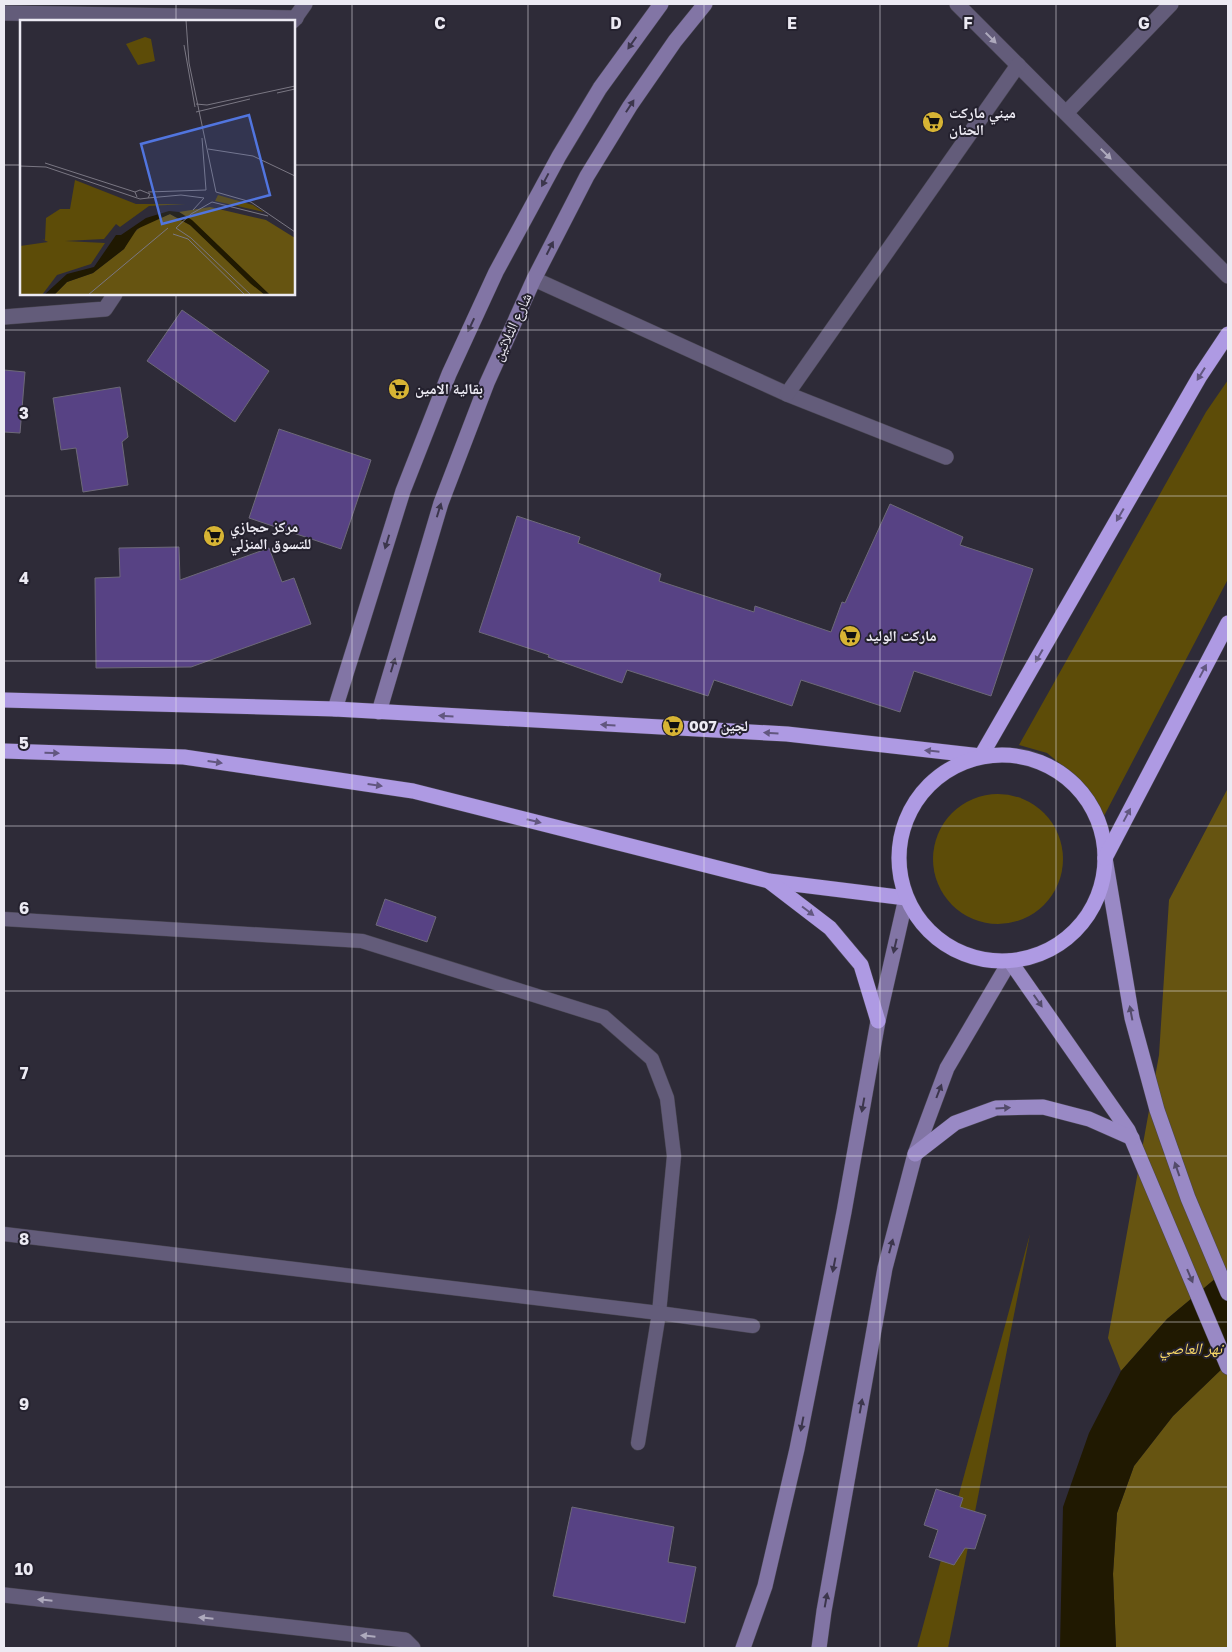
<svg xmlns="http://www.w3.org/2000/svg" width="1232" height="1652" viewBox="0 0 1232 1652" font-family="'Golos Text','Noto Naskh Arabic',sans-serif">
	<style>
		.green { fill: #5d4c08 }
		.forest { fill: #665411 }
		.water { fill: #201901 }
		.building { fill: #574284; stroke: #6d6978 }
		.lines { fill: none; stroke-linecap: round; stroke-linejoin: round }
		.lane-casing { stroke: #494652; stroke-width: 15 }
		.street-casing { stroke: #494652; stroke-width: 16 }
		.secondary-casing { stroke: #494652; stroke-width: 16 }
		.primary-casing { stroke: #494652; stroke-width: 16 }
		.highway-casing { stroke: #494652; stroke-width: 16 }
		.lane { stroke: #635c7a; stroke-width: 14 }
		.street { stroke: #635c7a; stroke-width: 15 }
		.secondary { stroke: #8275a5; stroke-width: 15 }
		.primary { stroke: #9989c5; stroke-width: 15 }
		.highway { stroke: #ae9ae3; stroke-width: 15 }
		.oneway { fill: #aeaabd }
		.oneway2 { fill: #3c364c }
		.oneway3 { fill: #62577f }
		.oneway4 { fill: #534b6a }
		.grid { fill: none; stroke: #eceaf3; stroke-width: 1; stroke-opacity: 0.55 }
		.labels { text-anchor: middle; stroke-width: 4; stroke-linejoin: round; paint-order: stroke }
		.poi-label { font-size: 15px; font-weight: bold; fill: #eceaf3; stroke: #24212e; text-anchor: start }
		.street-label { font-size: 15px; fill: #eceaf3; stroke: #24212e }
		.water-label { font-size: 16px; font-style: italic; fill: #f9d867; stroke: #24212e }
		.inset-road { fill: none; stroke: #7a7783; stroke-width: 1 }
		.view { fill: #5175df; fill-opacity: 0.15; stroke: #5175df; stroke-width: 2.5 }
		.inset-edge { fill: none; stroke: #eceaf3; stroke-width: 2.5 }
		.grid-label { font-size: 16px; text-anchor: middle; font-weight: bold; fill: #eceaf3; stroke: #24212e; stroke-width: 4; stroke-linejoin: round; paint-order: stroke }
	</style>
	<rect width="100%" height="100%" fill="#2e2b38"/>
	<g class="green">
		<path d="M1228 380V579L1104 816 1080 780 1047 753 1019 745 1206 412Z"/>
		<circle cx="998" cy="859" r="65"/>
		<path d="M1030 1234 948 1648H917Z"/>
	</g>
	<g class="forest">
		<path d="M1228 788V1268L1167 1319 1121 1371 1108 1338 1159 1055 1169 900Z"/>
		<path d="M1228 1363V1648H1116L1113 1574 1117 1513 1134 1466 1173 1416Z"/>
	</g>
	<path class="water" d="M1228 1268V1363L1173 1416 1134 1466 1117 1513 1113 1574 1116 1648H1060L1063 1507 1089 1433 1121 1371 1167 1319Z"/>
	<g class="building">
		<path d="M182 310 269 371 235 422 147 361Z"/>
		<path d="M4 370 25 372 20 433 4 432Z"/>
		<path d="M120 387 128 437 122 442 128 485 83 492 76 448 61 450 53 398Z"/>
		<path d="M279 429 371 460 341 549 249 518Z"/>
		<path d="M890 504 963 537 960 545 1033 569 991 696 914 671 900 712 801 680 792 706 714 680 708 696 627 670 622 683 548 657 549 655 479 632 517 516 580 537 578 543 661 574 659 581 754 612 755 606 831 632 842 602 845 603Z"/>
		<path d="M179 547 180 580 269 548 282 582 294 578 311 624 191 667 96 668 95 578 120 577 119 548Z"/>
		<path d="M385 899 436 917 427 942 376 925Z"/>
		<path d="M936 1489 963 1498 960 1507 986 1515 975 1549 965 1548 954 1565 929 1557 938 1530 924 1525Z"/>
		<path d="M572 1507 674 1527 668 1562 696 1567 685 1623 553 1596Z"/>
	</g>
	<g class="lines">
		<g class="lane-casing">
			<g id="lane">
				<path d="M4 919 362 941 604 1017 652 1059 667 1098 674 1156 659 1313 638 1443"/>
				<path d="M4 1234 659 1313 753 1326"/>
			</g>
		</g>
		<g class="street-casing">
			<g id="street">
				<path d="M957 4 1228 276"/>
				<path d="M4 13 296 18"/>
				<path d="M293 21 305 4"/>
				<path d="M1066 113 1171 4"/>
				<path d="M534 279 787 394 946 457"/>
				<path d="M4 317 105 309 115 294"/>
				<path d="M787 394 1018 65"/>
				<path d="M4 1595 405 1640 413 1648"/>
			</g>
		</g>
		<g class="secondary-casing">
			<g id="secondary">
				<path d="M335 709 403 491 449 374 496 272 559 156 600 88 661 4"/>
				<path d="M379 712 441 503 487 383 534 279 587 176 630 106 675 41 705 4"/>
				<path d="M743 1648 765 1586 797 1449 844 1212 878 1021 906 898"/>
				<path d="M819 1648 824 1611 885 1268 915 1154 947 1068 1010 961"/>
			</g>
		</g>
		<g class="primary-casing">
			<g id="primary">
				<path d="M1105 858 1132 1018 1157 1110 1188 1198 1228 1293"/>
				<path d="M1010 961 1128 1130 1228 1367"/>
				<path d="M915 1154 955 1123 996 1108 1043 1107 1089 1119 1132 1138"/>
			</g>
		</g>
		<g class="highway-casing">
			<g id="highway">
				<path d="M4 700 335 709 787 734 981 756 1200 376 1228 334"/>
				<path d="M4 751 184 757 413 791 769 881 906 898"/>
				<circle cx="1002" cy="858" r="103"/>
				<path d="M1105 858 1228 623"/>
				<path d="M770 882 830 928 861 965 878 1021"/>
			</g>
		</g>
		<use href="#lane" class="lane"/>
		<use href="#street" class="street"/>
		<use href="#secondary" class="secondary"/>
		<use href="#primary" class="primary"/>
		<use href="#highway" class="highway"/>
	</g>
	<defs><path id="oneway-solid" d="M-6-.8H1V-3.2L6.5 0L1 3.2V.8H-6Z" transform="scale(1.25)"/></defs>
	<g class="oneway">
		<use href="#oneway-solid" transform="translate(991 38) rotate(45)"/>
		<use href="#oneway-solid" transform="translate(1106 154) rotate(45)"/>
		<use href="#oneway-solid" transform="translate(45 1600) rotate(-174)"/>
		<use href="#oneway-solid" transform="translate(206 1618) rotate(-174)"/>
		<use href="#oneway-solid" transform="translate(368 1636) rotate(-174)"/>
	</g>
	<g class="oneway2">
		<use href="#oneway-solid" transform="translate(632 43) rotate(125)"/>
		<use href="#oneway-solid" transform="translate(630 106) rotate(-57)"/>
		<use href="#oneway-solid" transform="translate(545 180) rotate(118)"/>
		<use href="#oneway-solid" transform="translate(550 248) rotate(-63)"/>
		<use href="#oneway-solid" transform="translate(471 325) rotate(115)"/>
		<use href="#oneway-solid" transform="translate(439 510) rotate(-73)"/>
		<use href="#oneway-solid" transform="translate(387 542) rotate(107)"/>
		<use href="#oneway-solid" transform="translate(393 665) rotate(-73)"/>
		<use href="#oneway-solid" transform="translate(895 946) rotate(103)"/>
		<use href="#oneway-solid" transform="translate(939 1091) rotate(-69)"/>
		<use href="#oneway-solid" transform="translate(863 1105) rotate(100)"/>
		<use href="#oneway-solid" transform="translate(891 1246) rotate(-75)"/>
		<use href="#oneway-solid" transform="translate(834 1265) rotate(101)"/>
		<use href="#oneway-solid" transform="translate(861 1406) rotate(-80)"/>
		<use href="#oneway-solid" transform="translate(802 1424) rotate(101)"/>
		<use href="#oneway-solid" transform="translate(826 1600) rotate(-80)"/>
	</g>
	<g class="oneway3">
		<use href="#oneway-solid" transform="translate(1201 374) rotate(122)"/>
		<use href="#oneway-solid" transform="translate(1120 515) rotate(120)"/>
		<use href="#oneway-solid" transform="translate(1039 656) rotate(120)"/>
		<use href="#oneway-solid" transform="translate(1203 671) rotate(-62)"/>
		<use href="#oneway-solid" transform="translate(446 716) rotate(-177)"/>
		<use href="#oneway-solid" transform="translate(608 725) rotate(-177)"/>
		<use href="#oneway-solid" transform="translate(771 733) rotate(-177)"/>
		<use href="#oneway-solid" transform="translate(932 751) rotate(-174)"/>
		<use href="#oneway-solid" transform="translate(52 753) rotate(2)"/>
		<use href="#oneway-solid" transform="translate(215 762) rotate(8)"/>
		<use href="#oneway-solid" transform="translate(375 785) rotate(8)"/>
		<use href="#oneway-solid" transform="translate(1127 815) rotate(-62)"/>
		<use href="#oneway-solid" transform="translate(534 821) rotate(14)"/>
		<use href="#oneway-solid" transform="translate(808 911) rotate(37)"/>
	</g>
	<g class="oneway4">
		<use href="#oneway-solid" transform="translate(1038 1001) rotate(55)"/>
		<use href="#oneway-solid" transform="translate(1131 1013) rotate(-101)"/>
		<use href="#oneway-solid" transform="translate(1003 1108) rotate(-3)"/>
		<use href="#oneway-solid" transform="translate(1177 1169) rotate(-109)"/>
		<use href="#oneway-solid" transform="translate(1190 1276) rotate(67)"/>
	</g>
	<path class="grid" d="M176 4V21M352 4V1648M528 4V1648M704 4V1648M880 4V1648M1056 4V1648M4 165H21M294 165H1228M176 294V1648M4 330H1228M4 496H1228M4 661H1228M4 826H1228M4 991H1228M4 1156H1228M4 1322H1228M4 1487H1228"/>
	<defs>
		<g id="supermarket-disc" transform="scale(1.125)"><circle r="9.5" fill="#d7b434" stroke="#24212e"/><path d="M-6-5.5h2.5l.6 2H6L4.5 2H-2.5L-4.4-4H-6ZM-1.5 3.2a1.3 1.3 0 1 0 .1 0ZM3 3.2a1.3 1.3 0 1 0 .1 0Z" fill="#111"/></g>
	</defs>
	<g fill-rule="evenodd">
		<use href="#supermarket-disc" x="933" y="122"/>
		<use href="#supermarket-disc" x="399" y="389"/>
		<use href="#supermarket-disc" x="214" y="536"/>
		<use href="#supermarket-disc" x="850" y="636"/>
		<use href="#supermarket-disc" x="673" y="726"/>
	</g>
	<g class="labels">
		<g class="poi-label">
			<text x="949" y="118">ميني ماركت<tspan x="949" dy="17">الحنان</tspan></text>
			<text x="415" y="394">بقالية الامين</text>
			<text x="230" y="532">مركز حجازي<tspan x="230" dy="17">للتسوق المنزلي</tspan></text>
			<text x="866" y="641">ماركت الوليد</text>
			<text x="689" y="731">لجين 007</text>
		</g>
		<g class="street-label">
			<text transform="translate(512 327) rotate(-65)" y="5">شارع الثلاثين</text>
		</g>
		<g class="water-label">
			<text x="1191" y="1354">نهر العاصي</text>
		</g>
	</g>
	<g transform="translate(20 20)">
		<rect width="275" height="275" fill="#2e2b38"/>
		<path d="M125 17 131 19 135 41 118 45 106 24ZM55 160 116 184H166L129 186 100 207 96 204 84 219 45 221 85 223 71 244 37 255 22 275H0V226L28 222 22 219 25 220 26 198 40 189H50ZM198 175 233 185 244 192 195 181Z" fill="#5d4c08"/>
		<path d="M190 187 246 200 275 218V275H250L159 192ZM150 194 170 205 245 275H34L47 262 73 253 104 229 111 215 125 203Z" fill="#665411"/>
		<path d="M149 191 159 192 172 200 250 275H245L231 264 170 205 150 194 117 209 104 229 73 253 47 262 34 275H24L47 254 74 247 96 215H101L126 198Z" fill="#201901"/>
		<path class="inset-road" d="M166 0 169 43 196 172 231 182 275 212M164 25 175 87M257 73 275 69M176 84 187 85 275 66M176 92 230 79M182 118 186 170M188 129 233 136 275 156M25 143 115 172M0 146 26 147 120 179 128 178 130 174 120 170 115 172 117 177M128 172 186 170M128 178 161 175 184 178 173 190M192 182 171 194 156 208 171 218 231 275M192 182 248 196M153 214 168 219 225 275M68 275 148 208"/>
		<path class="view" d="M229 95 250 175 142 204 121 124Z"/>
		<rect width="275" height="275" class="inset-edge"/>
	</g>
	<g class="grid-label">
		<text x="440" y="29">C</text>
		<text x="616" y="29">D</text>
		<text x="792" y="29">E</text>
		<text x="968" y="29">F</text>
		<text x="1144" y="29">G</text>
		<text x="24" y="419">3</text>
		<text x="24" y="584">4</text>
		<text x="24" y="749">5</text>
		<text x="24" y="914">6</text>
		<text x="24" y="1079">7</text>
		<text x="24" y="1245">8</text>
		<text x="24" y="1410">9</text>
		<text x="24" y="1575">10</text>
	</g>
	<rect width="1232" height="1652" fill="none" stroke="#eceaf3" stroke-width="10"/>
</svg>
